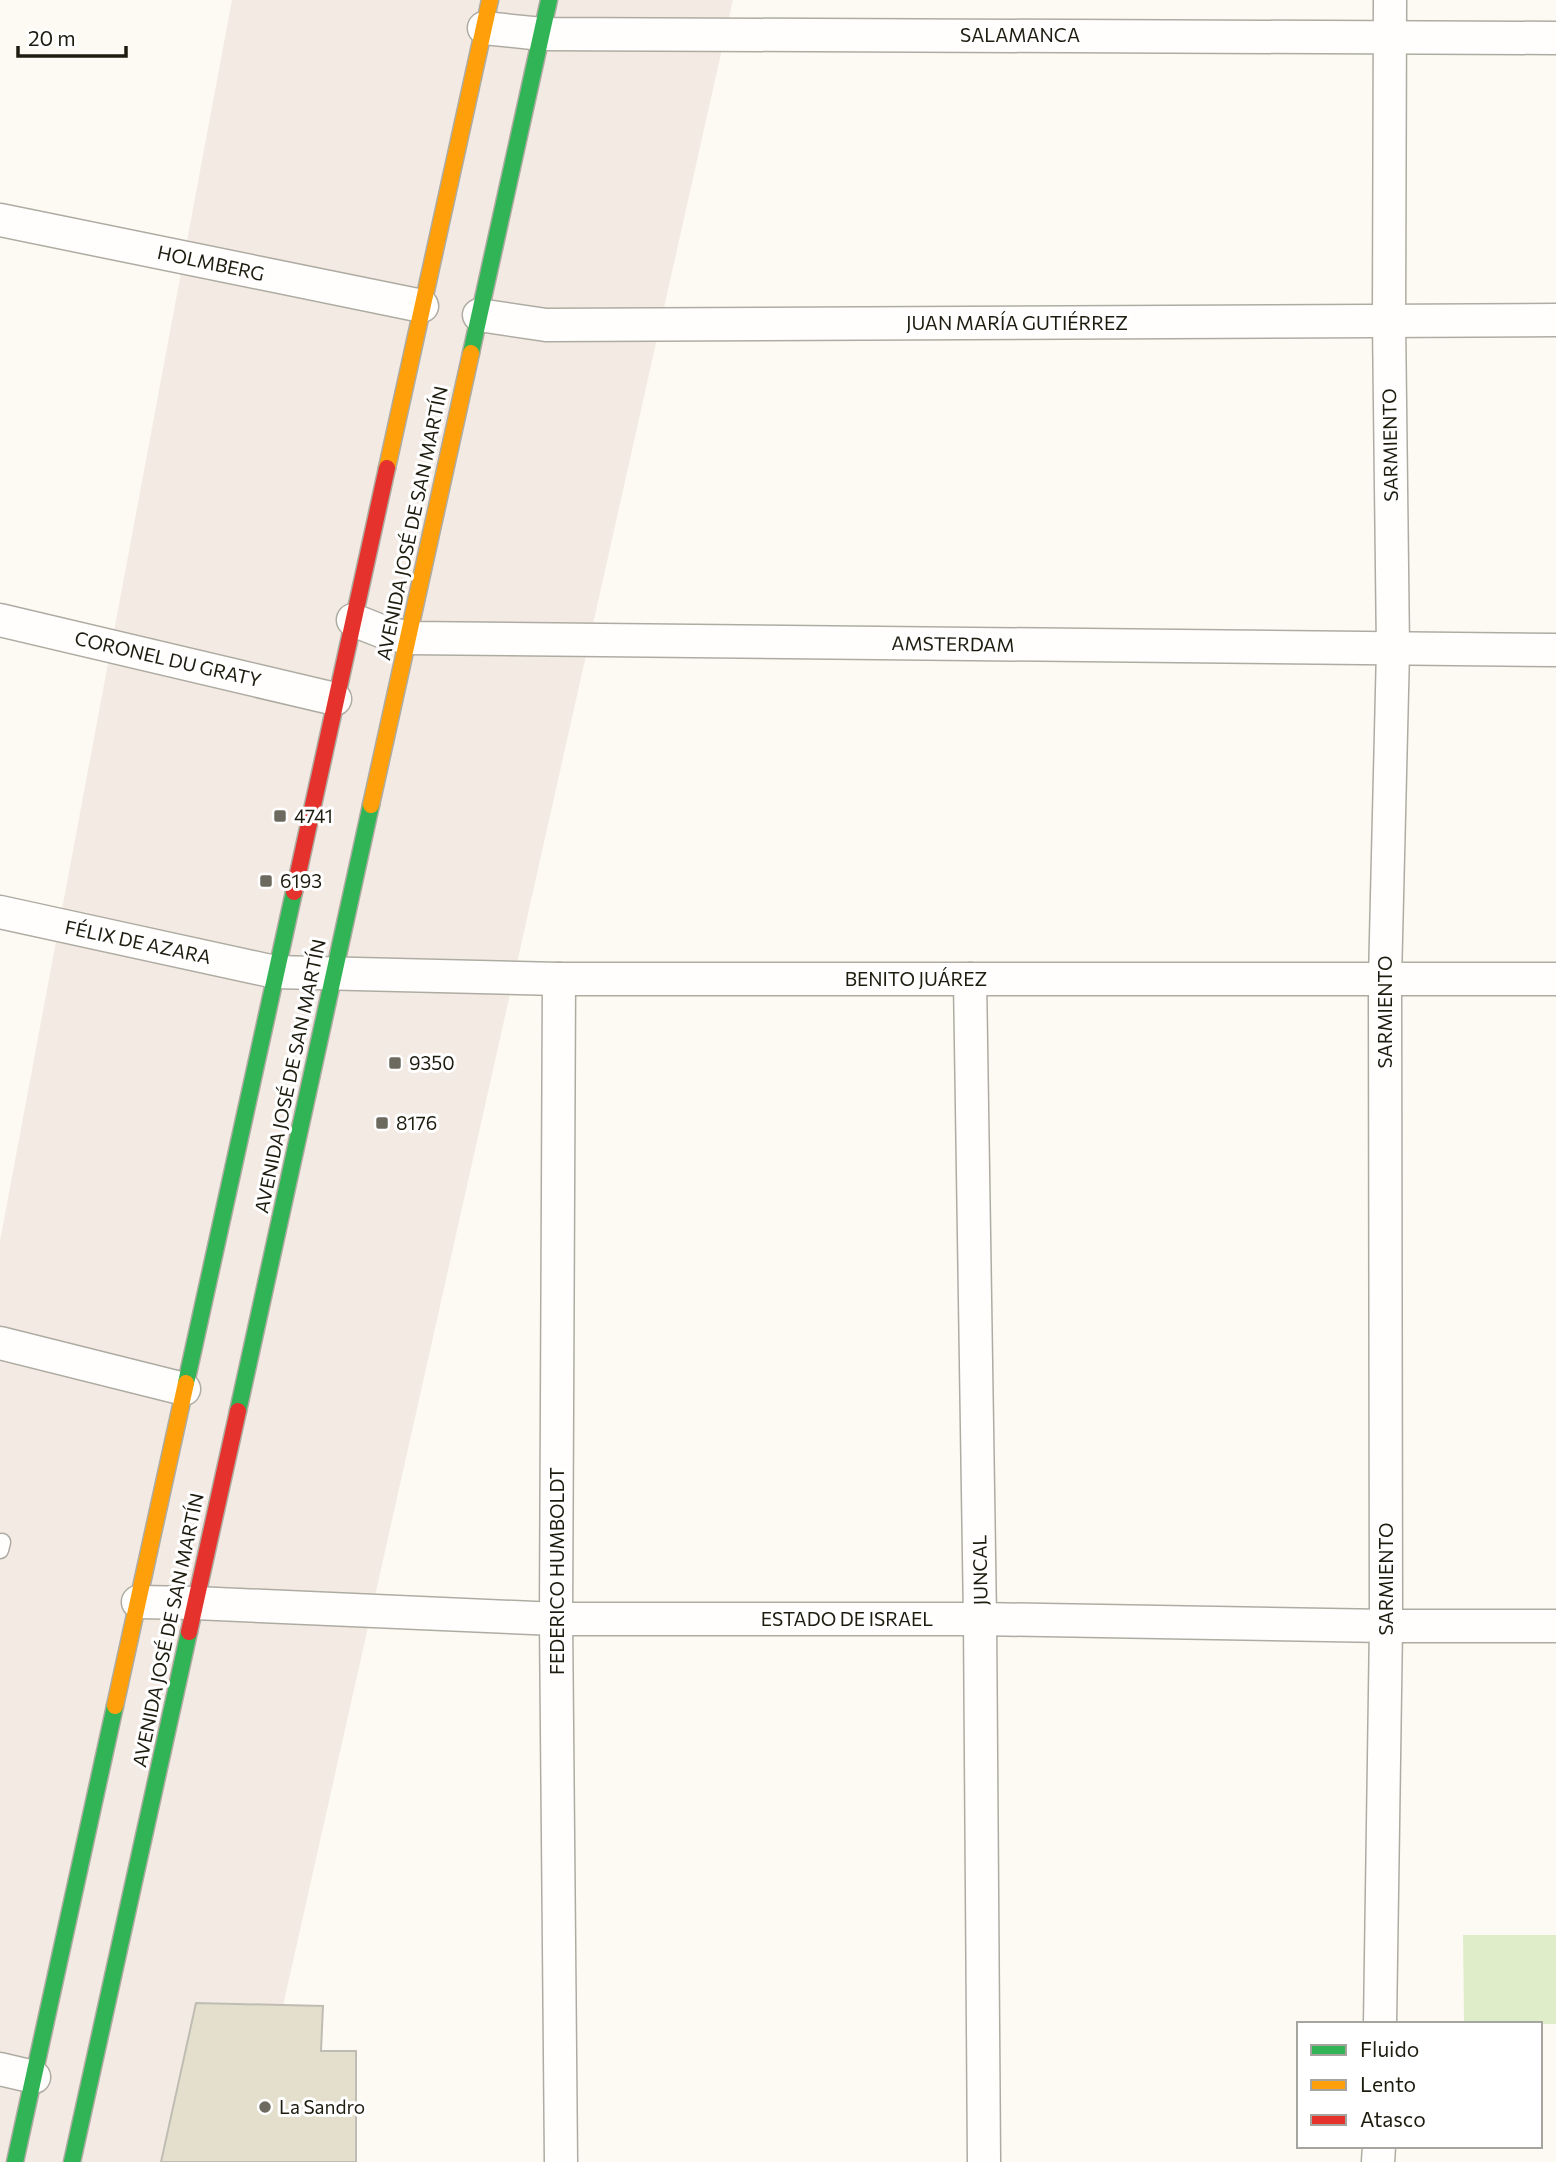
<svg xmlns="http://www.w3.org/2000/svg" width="1556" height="2162" viewBox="0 0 1556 2162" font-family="Commissioner,sans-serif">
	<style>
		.commercial { fill: #f4eae4 }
		.green { fill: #dfeec8 }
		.building { fill: #e3dfcc; stroke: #bfbdb3; stroke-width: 2 }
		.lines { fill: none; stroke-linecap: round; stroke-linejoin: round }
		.lane-casing { stroke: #aeaca2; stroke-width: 19 }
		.street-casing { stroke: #aeaca2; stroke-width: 35 }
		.fast-casing { stroke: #aeaca2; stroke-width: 19 }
		.slow-casing { stroke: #aeaca2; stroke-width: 19 }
		.jam-casing { stroke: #aeaca2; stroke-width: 19 }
		.lane { stroke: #fffefd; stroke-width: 16 }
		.street { stroke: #fffefd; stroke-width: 32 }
		.fast { stroke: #30b455; stroke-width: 16 }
		.slow { stroke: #ff9f0a; stroke-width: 16 }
		.jam { stroke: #e5322d; stroke-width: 16 }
		.poi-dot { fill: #6c6a5e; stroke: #fff; stroke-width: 2.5 }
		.labels { text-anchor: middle; stroke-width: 6; stroke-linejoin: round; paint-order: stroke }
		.street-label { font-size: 19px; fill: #1e1c0f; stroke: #fff }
		.poi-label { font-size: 19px; fill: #1e1c0f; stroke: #fff; text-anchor: start }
	</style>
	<rect width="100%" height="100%" fill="#fcfaf2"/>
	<path class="commercial" d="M232 0H733L248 2162H0V1241Z"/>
	<path class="green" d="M1463 1935H1556V2024H1464Z"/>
	<path class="building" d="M196 2003 323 2006 321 2051H356V2162H161Z"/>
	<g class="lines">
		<g class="lane-casing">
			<path id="lane" d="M0 1550 2 1542"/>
		</g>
		<g class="street-casing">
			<g id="street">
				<path d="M484 28 542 34 1556 38"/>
				<path d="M0 220 422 306"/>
				<path d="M479 315 546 325 1556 320"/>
				<path d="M0 620 335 699"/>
				<path d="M353 620 381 631 408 638 1556 650"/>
				<path d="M0 912 275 972 559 979H1556"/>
				<path d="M559 979 556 1619 561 2162"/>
				<path d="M970 979 980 1619 984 2162"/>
				<path d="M0 1343 184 1389"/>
				<path d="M138 1602 195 1603 556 1619H980L1386 1626H1556"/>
				<path d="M1380 2024 1386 1626 1385 979 1393 650 1389 321 1390 0"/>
				<path d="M0 2069 34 2077"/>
				<path d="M1378 2162 1379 2146"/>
			</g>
		</g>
		<g class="fast-casing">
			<g id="fast">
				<path d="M471 353 549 0"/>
				<path d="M186 1383 294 892"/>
				<path d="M238 1411 371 805"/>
				<path d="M15 2162 115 1706"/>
				<path d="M72 2162 189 1632"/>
			</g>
		</g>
		<g class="slow-casing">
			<g id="slow">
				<path d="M387 468 490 0"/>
				<path d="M371 805 471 353"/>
				<path d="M115 1706 186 1383"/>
			</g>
		</g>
		<g class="jam-casing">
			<g id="jam">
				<path d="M294 892 387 468"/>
				<path d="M189 1632 238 1411"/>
			</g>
		</g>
		<use href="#lane" class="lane"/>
		<use href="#street" class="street"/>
		<use href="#fast" class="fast"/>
		<use href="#slow" class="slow"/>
		<use href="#jam" class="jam"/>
	</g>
	<g class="poi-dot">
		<rect x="273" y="809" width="14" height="14" rx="3.5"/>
		<rect x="259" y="874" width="14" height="14" rx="3.5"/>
		<rect x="388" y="1056" width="14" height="14" rx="3.5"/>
		<rect x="375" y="1116" width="14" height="14" rx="3.5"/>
		<circle cx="265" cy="2107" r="7"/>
	</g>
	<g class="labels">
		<g class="street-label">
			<text x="1020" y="42">SALAMANCA</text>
			<text transform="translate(211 263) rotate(12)" y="7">HOLMBERG</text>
			<text x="1017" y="330">JUAN MARÍA GUTIÉRREZ</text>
			<text transform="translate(1390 445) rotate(-91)" y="7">SARMIENTO</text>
			<text transform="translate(412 523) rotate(-78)" y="7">AVENIDA JOSÉ DE SAN MARTÍN</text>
			<text transform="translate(953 644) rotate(1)" y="7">AMSTERDAM</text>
			<text transform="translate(168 659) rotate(13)" y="7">CORONEL DU GRATY</text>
			<text transform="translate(138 942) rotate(12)" y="7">FÉLIX DE AZARA</text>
			<text x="916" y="986">BENITO JUÁREZ</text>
			<text transform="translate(1385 1012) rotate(-90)" y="7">SARMIENTO</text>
			<text transform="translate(290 1076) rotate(-78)" y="7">AVENIDA JOSÉ DE SAN MARTÍN</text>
			<text transform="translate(980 1570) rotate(-91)" y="7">JUNCAL</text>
			<text transform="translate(557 1571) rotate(-90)" y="7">FEDERICO HUMBOLDT</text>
			<text transform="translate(1386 1579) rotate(-90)" y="7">SARMIENTO</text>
			<text x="847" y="1626">ESTADO DE ISRAEL</text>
			<text transform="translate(168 1630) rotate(-78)" y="7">AVENIDA JOSÉ DE SAN MARTÍN</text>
		</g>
		<g class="poi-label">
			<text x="294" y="823">4741</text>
			<text x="280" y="888">6193</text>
			<text x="409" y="1070">9350</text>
			<text x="396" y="1130">8176</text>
			<text x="279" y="2114">La Sandro</text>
		</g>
	</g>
	<rect x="1297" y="2022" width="245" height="126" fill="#ffffff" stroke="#a5a49f" stroke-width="2"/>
	<rect x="1311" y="2045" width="35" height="10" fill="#30b455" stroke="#a5a49f" stroke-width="2"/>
	<text x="1360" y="2057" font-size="21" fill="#1e1c0f">Fluido</text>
	<rect x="1311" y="2080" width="35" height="10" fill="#ff9f0a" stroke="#a5a49f" stroke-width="2"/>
	<text x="1360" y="2092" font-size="21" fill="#1e1c0f">Lento</text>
	<rect x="1311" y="2115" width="35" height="10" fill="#e5322d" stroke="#a5a49f" stroke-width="2"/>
	<text x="1360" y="2127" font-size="21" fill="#1e1c0f">Atasco</text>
	<path d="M18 46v10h108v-10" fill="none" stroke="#1e1c0f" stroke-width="3.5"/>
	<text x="28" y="46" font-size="21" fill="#1e1c0f" stroke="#ffffff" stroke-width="5" paint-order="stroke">20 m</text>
</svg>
